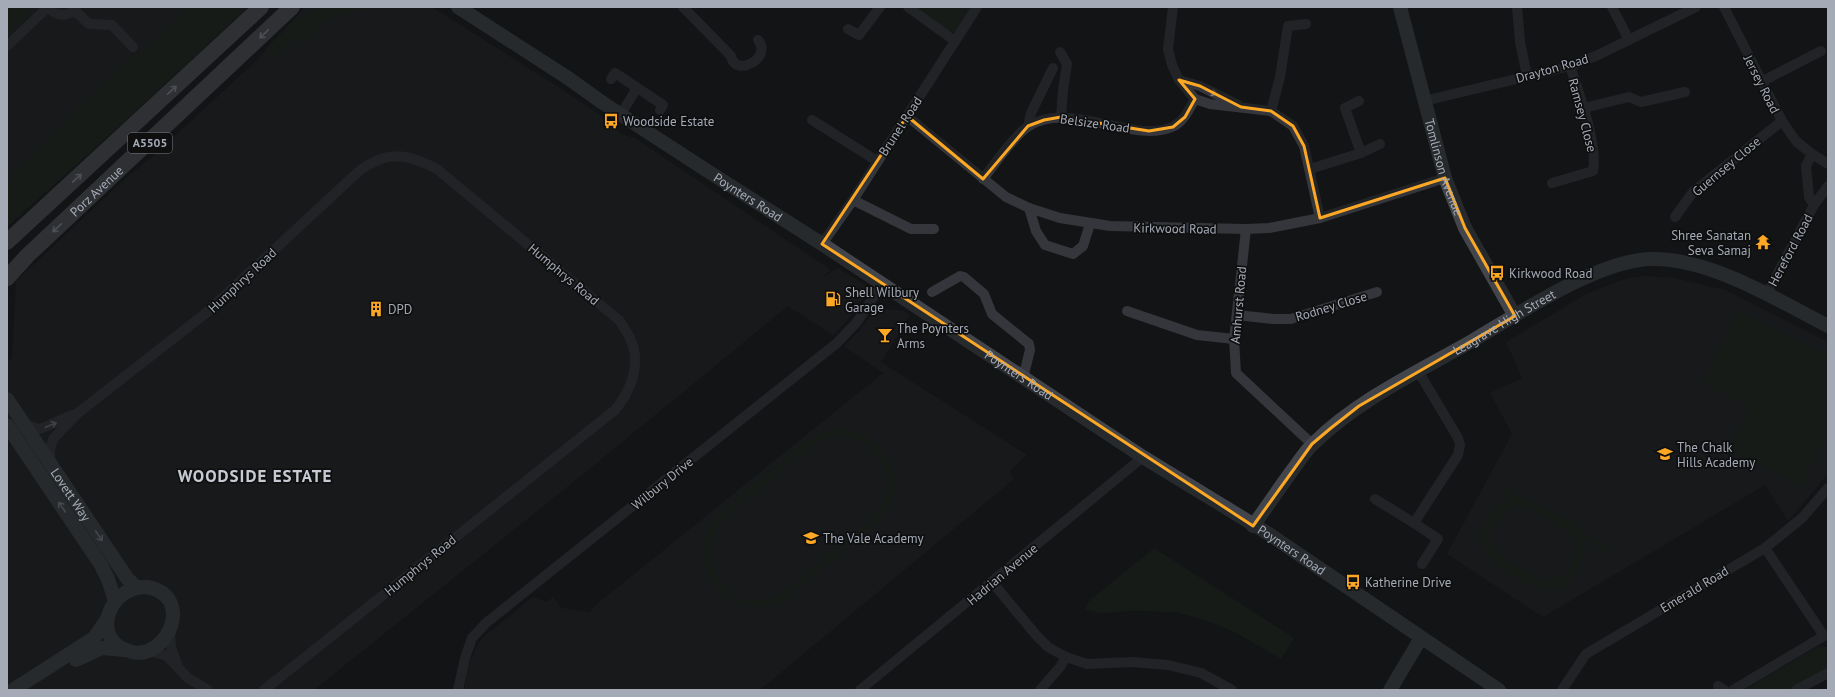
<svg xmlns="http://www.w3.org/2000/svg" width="1835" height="697" viewBox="0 0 1835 697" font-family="'PT Sans',sans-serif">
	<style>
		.built { fill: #1f2023 }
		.green { fill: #1b241c; fill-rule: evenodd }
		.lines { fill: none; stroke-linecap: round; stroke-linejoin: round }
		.street { stroke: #34363b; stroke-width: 10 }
		.secondary { stroke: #42454b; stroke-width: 14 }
		.primary { stroke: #50535a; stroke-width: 16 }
		.oneway { stroke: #9399a4 }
		.oneway2 { stroke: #72767f }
		.oneway3 { stroke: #828791 }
		.marked { fill: none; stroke: #fda824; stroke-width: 3; stroke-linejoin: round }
		.labels { text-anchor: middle; stroke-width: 3.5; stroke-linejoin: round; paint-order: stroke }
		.shield { fill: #0f0f10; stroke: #777c85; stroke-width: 1 }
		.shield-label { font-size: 12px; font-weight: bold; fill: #a4abb7 }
		.street-label { font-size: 13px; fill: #a4abb7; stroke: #0f0f10 }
		.poi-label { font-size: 13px; fill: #a4abb7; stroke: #0f0f10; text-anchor: start }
		.district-label { font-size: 17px; font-weight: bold; letter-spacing: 1px; fill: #c6cad2; stroke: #0f0f10 }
	</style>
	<rect width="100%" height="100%" fill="#131415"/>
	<g class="built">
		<path d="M7 7H208L7 195Z"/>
		<path d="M305 7H432L557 86 596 112 623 135 635 138 831 270 819 280 838 268 867 286 866 295 845 323 833 335 788 306 582 475 314 690H7V362L12 358 16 281 125 179 152 157 255 62Z"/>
		<path d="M1647 276 1674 278 1725 290 1828 342V474L1788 521 1765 485 1543 617 1447 554 1512 434 1490 393 1522 378 1506 342 1588 293 1628 278Z"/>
		<path d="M877 308 903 311 910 315 881 362 1027 455 1009 472 1014 479 760 690H464L468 666 478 644 486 635 533 597 547 602 553 597 562 608 591 612V609L883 373 844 346 858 332Z"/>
	</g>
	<g class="green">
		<path d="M7 7H28L30 16 7 37Z"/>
		<path d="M190 7H248L125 121 7 227V180L43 143 64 127 73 110Z"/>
		<path d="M323 7H359V11L326 19 303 43 297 39 274 60 265 49C282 33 299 11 323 7Z"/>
		<path d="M913 7H973L956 32H951Z"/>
		<path d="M1738 311 1828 356V432L1801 487 1728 450 1749 407 1702 383Z"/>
		<path d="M838 428C890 429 915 491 875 526L785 600C727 629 672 559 719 512L806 440 825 431ZM843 436C886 443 902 489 870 520L778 595C731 617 692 566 721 522L812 446 828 438Z"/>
		<path d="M1500 483 1525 498 1539 503 1569 520 1577 528 1613 550 1610 556 1584 540C1588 565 1574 591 1545 589 1535 589 1526 583 1517 578 1496 566 1475 553 1483 524 1488 511 1498 503 1511 498L1496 489ZM1516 507C1528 508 1536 513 1547 519 1562 528 1582 539 1573 560 1571 566 1568 571 1563 575 1558 578 1551 580 1545 579 1534 578 1502 559 1496 550 1484 531 1498 513 1516 507Z"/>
		<path d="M1154 548 1294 638 1281 659 1236 633 1210 622 1176 612 1133 611 1101 613 1085 610 1088 602Z"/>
		<path d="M1819 646 1827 647 1828 649V669L1789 690H1744Z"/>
	</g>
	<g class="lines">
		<g class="street">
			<path d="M48 7C56 17 69 18 76 7"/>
			<path d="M683 7 731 56C735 78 773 58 758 40"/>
			<path d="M908 7 955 41"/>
			<path d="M1173 7 1168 49 1172 65 1179 80 1195 99 1210 104 1271 111 1293 126 1304 146 1320 218"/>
			<path d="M1517 7 1520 42 1527 76"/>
			<path d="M1612 7 1629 40"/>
			<path d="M1724 7 1782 121 1796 141 1812 154 1806 166 1809 197 1814 205"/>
			<path d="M74 10 89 24 112 25 133 47"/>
			<path d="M848 29 859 35 880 7"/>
			<path d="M7 46 48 7"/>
			<path d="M1060 52 1067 64 1063 90 1061 117"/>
			<path d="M611 79 615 73 663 105 660 110"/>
			<path d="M1179 80 1200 86 1238 105"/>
			<path d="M1761 82 1821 51"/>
			<path d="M1424 101 1570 66 1598 55 1696 7"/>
			<path d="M1584 108 1629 97 1641 102 1685 92"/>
			<path d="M1271 111 1280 77 1288 26 1306 24"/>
			<path d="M621 114 637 88"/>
			<path d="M907 116 1006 197 1029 208 1060 218 1110 226 1246 229 1269 228 1320 218 1445 178"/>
			<path d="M812 120 877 161"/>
			<path d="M1028 126 1031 113 1053 68"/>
			<path d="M1361 153 1380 144"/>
			<path d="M1812 154 1828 164"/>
			<path d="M1310 169 1361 153 1345 108 1359 101"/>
			<path d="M983 179C993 166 1016 133 1029 126 1070 100 1132 144 1172 127 1184 122 1189 109 1195 99"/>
			<path d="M1552 183 1593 171C1598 145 1579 92 1570 66"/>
			<path d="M853 200 911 229H934"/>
			<path d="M1029 208 1036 231 1045 245 1073 254 1083 246 1090 224"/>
			<path d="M1675 217 1693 192 1782 121"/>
			<path d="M1246 229 1234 339 1236 373 1312 444"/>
			<path d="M822 244 853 200 977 7"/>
			<path d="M932 292 960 276 964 277 984 294 992 314 1029 344 1030 350 1023 378"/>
			<path d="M1766 295 1814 205 1828 186"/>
			<path d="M1127 311 1197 335 1234 339"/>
			<path d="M1237 315 1273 319H1291L1377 292"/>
			<path d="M23 424 40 429 72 415"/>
			<path d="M50 461V449L53 439 78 413 206 313 358 172C387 150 406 153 437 169L620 321C623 327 627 332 630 338 642 363 631 391 615 410L264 690"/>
			<path d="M1375 499 1414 523 1458 455 1460 445 1458 438 1418 371"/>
			<path d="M1414 523 1438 539 1422 564"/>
			<path d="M992 582 1036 635 1048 647 1066 657 1087 664 1132 662 1168 665 1201 673 1232 690"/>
			<path d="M170 630 171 647 177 664"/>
			<path d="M148 650 167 656 188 678 208 690"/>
			<path d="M1718 686 1724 690"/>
			<path d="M458 690 465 658 472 638 486 623 837 343 857 322 882 284"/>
			<path d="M860 690 1143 457"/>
			<path d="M1040 690 1060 667 1066 657"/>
			<path d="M1562 690 1586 654 1765 548 1802 518 1828 488"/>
			<path d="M1733 690 1824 636 1765 548"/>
			<path d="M1796 690 1828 673"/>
		</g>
		<g class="secondary">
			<path id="s1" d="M458 7 568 78 603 103 706 170 822 244 1143 457 1269 534 1499 690"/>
			<path id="s2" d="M1400 7 1445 178 1465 228 1515 316"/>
			<path id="s3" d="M7 399 127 578 137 588"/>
			<path d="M7 425 101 565 108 579 115 601"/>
			<path id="s4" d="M1253 526C1268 505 1282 484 1297 464 1302 457 1307 449 1314 443 1359 399 1418 372 1472 341 1518 314 1601 258 1654 259 1712 259 1777 300 1828 326"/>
			<path d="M147 587C196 596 167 660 132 652 89 642 107 586 147 587Z"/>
			<path d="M76 660 102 648 125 650"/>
			<path d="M13 690 94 638 107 619"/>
			<path d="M1390 690 1421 638"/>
		</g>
		<g class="primary">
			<path d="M7 242 261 7"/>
			<path id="s5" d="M7 278 27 256 292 7"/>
		</g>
	</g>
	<defs><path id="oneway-shaft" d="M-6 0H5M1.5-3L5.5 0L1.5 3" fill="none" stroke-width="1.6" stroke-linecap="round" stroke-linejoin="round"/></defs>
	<g class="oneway">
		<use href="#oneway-shaft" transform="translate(264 34) rotate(136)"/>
		<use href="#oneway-shaft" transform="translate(172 90) rotate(-43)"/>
		<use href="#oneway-shaft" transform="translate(77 178) rotate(-43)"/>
		<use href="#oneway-shaft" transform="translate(57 228) rotate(137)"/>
	</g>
	<g class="oneway2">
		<use href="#oneway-shaft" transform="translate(1211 92) rotate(24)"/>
		<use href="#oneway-shaft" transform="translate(51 425) rotate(-23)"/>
	</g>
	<g class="oneway3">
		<use href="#oneway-shaft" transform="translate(62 507) rotate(-124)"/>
		<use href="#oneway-shaft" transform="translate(99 536) rotate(56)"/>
	</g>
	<path d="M0 0H1835V697H0ZM1179 80 1200 86 1241 107 1271 111 1293 126 1304 146 1320 218 1445 178 1465 228 1515 316 1359 406 1331 428 1312 444 1253 526 822 244 907 116 983 179 1028 126 1044 120 1061 117 1149 131 1173 127 1185 117 1195 99Z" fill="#131415" fill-opacity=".55" fill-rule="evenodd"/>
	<path class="marked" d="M1179 80 1200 86 1241 107 1271 111 1293 126 1304 146 1320 218 1445 178 1465 228 1515 316 1359 406 1331 428 1312 444 1253 526 822 244 907 116 983 179 1028 126 1044 120 1061 117 1149 131 1173 127 1185 117 1195 99Z"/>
	<defs>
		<g id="bus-bare" transform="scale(1.2)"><path d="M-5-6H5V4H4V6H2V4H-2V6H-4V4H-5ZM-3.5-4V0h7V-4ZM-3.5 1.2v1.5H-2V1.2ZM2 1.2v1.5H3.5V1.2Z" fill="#fda824" stroke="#0f0f10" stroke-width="2.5" paint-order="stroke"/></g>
		<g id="temple-bare" transform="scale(1.2)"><path d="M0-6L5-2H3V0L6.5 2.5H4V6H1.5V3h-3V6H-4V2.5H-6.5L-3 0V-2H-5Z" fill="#fda824" stroke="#0f0f10" stroke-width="2.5" paint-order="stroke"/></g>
		<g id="fuel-bare" transform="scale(1.2)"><path d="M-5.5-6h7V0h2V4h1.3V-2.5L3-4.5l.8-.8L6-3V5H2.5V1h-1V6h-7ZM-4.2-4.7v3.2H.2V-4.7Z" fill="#fda824" stroke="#0f0f10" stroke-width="2.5" paint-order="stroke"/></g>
		<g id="building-bare" transform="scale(1.2)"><path d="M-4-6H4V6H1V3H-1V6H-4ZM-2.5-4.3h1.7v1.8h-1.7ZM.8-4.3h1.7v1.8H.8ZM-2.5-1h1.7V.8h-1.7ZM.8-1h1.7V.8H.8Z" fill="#fda824" stroke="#0f0f10" stroke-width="2.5" paint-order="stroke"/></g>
		<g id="bar-bare" transform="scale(1.2)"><path d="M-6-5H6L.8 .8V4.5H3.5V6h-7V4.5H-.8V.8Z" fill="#fda824" stroke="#0f0f10" stroke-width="2.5" paint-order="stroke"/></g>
		<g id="school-bare" transform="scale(1.2)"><path d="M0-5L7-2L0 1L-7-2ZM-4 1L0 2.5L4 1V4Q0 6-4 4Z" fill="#fda824" stroke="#0f0f10" stroke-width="2.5" paint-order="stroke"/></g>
	</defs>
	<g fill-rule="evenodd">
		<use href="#bus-bare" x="611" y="121"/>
		<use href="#temple-bare" x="1763" y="242"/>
		<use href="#bus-bare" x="1497" y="273"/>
		<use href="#fuel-bare" x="833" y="299"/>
		<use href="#building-bare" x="376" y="309"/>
		<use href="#bar-bare" x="885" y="335"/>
		<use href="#school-bare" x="1665" y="454"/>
		<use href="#school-bare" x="811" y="538"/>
		<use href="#bus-bare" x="1353" y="582"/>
	</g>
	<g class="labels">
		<rect class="shield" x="128" y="133" width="44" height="20" rx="3"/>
		<g class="shield-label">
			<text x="150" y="147">A5505</text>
		</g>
		<g class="street-label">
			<text transform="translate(1552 68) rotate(-16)" y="5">Drayton Road</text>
			<text transform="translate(1762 84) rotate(63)" y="5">Jersey Road</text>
			<text transform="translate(1583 115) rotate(75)" y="5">Ramsey Close</text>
			<text transform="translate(1095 123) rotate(8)" y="5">Belsize Road</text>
			<text transform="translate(900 126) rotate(-57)" y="5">Brunel Road</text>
			<text transform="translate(1726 166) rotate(-40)" y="5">Guernsey Close</text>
			<text dy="5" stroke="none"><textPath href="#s2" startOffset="166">Tomlinson Avenue</textPath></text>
			<text dy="5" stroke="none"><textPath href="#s5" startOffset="125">Porz Avenue</textPath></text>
			<text dy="5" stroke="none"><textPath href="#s1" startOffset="347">Poynters Road</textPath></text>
			<text transform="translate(1175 228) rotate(1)" y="5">Kirkwood Road</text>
			<text transform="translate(1790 250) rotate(-62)" y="5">Hereford Road</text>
			<text transform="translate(564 274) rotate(40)" y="5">Humphrys Road</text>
			<text transform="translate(242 280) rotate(-43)" y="5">Humphrys Road</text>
			<text transform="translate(1238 305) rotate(-85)" y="5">Amhurst Road</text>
			<text transform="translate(1331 306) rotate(-17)" y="5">Rodney Close</text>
			<text dy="5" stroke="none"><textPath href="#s4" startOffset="329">Leagrave High Street</textPath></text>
			<text dy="5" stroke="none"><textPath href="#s1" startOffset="671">Poynters Road</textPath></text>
			<text transform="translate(662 483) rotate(-39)" y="5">Wilbury Drive</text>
			<text dy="5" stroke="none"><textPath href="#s3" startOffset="115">Lovett Way</textPath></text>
			<text dy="5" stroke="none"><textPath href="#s1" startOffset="995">Poynters Road</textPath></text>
			<text transform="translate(420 565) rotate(-39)" y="5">Humphrys Road</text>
			<text transform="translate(1002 574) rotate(-40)" y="5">Hadrian Avenue</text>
			<text transform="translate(1694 589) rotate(-31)" y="5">Emerald Road</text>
		</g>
		<g class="poi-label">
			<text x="623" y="126">Woodside Estate</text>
			<text x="1751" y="240" text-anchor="end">Shree Sanatan<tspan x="1751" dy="15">Seva Samaj</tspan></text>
			<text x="1509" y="278">Kirkwood Road</text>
			<text x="845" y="297">Shell Wilbury<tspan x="845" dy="15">Garage</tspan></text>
			<text x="388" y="314">DPD</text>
			<text x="897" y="333">The Poynters<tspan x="897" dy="15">Arms</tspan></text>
			<text x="1677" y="452">The Chalk<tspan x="1677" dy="15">Hills Academy</tspan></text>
			<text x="823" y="543">The Vale Academy</text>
			<text x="1365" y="587">Katherine Drive</text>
		</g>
		<g class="district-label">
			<text x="255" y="482">WOODSIDE ESTATE</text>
		</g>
	</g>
	<rect width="1835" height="697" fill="none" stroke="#a4abb7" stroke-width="16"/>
</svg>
